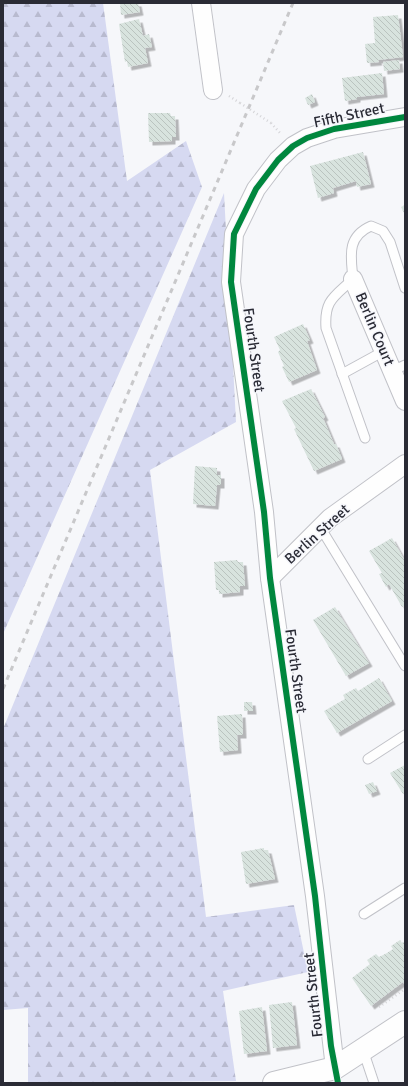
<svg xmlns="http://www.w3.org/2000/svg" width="408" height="1086" viewBox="0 0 408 1086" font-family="Signika,sans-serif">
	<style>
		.forest { fill: url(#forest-firs) }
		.building { fill: url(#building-back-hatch); filter: url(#shadow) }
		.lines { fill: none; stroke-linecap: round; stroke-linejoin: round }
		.lane-casing { stroke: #c1c2c8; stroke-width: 11 }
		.street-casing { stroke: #c1c2c8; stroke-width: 20 }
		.secondary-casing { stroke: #c1c2c8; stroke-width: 24 }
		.path { stroke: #d4d4d7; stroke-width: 2.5; stroke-dasharray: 1 3; stroke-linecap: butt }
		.lane { stroke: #fefefe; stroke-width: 9 }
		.street { stroke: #fefefe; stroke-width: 18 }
		.secondary { stroke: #fefefe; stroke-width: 22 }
		.rail { stroke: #c8c8ca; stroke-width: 3; stroke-dasharray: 5 5; stroke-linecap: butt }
		.path-bridge { stroke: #d4d4d7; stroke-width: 2.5; stroke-dasharray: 1 3; stroke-linecap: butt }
		.cycleway-casing { stroke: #f5f6fb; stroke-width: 8 }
		.cycleway { stroke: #00873e; stroke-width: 6 }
		.labels { text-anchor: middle; stroke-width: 3; stroke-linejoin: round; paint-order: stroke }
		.street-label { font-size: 15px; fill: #2a2b35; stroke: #f5f6fb }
	</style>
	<defs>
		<pattern id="forest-firs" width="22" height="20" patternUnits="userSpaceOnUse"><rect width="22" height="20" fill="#d6d9f1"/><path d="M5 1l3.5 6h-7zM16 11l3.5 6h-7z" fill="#b8bacf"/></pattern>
		<pattern id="building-back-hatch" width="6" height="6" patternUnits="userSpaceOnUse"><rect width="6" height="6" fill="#d8e3de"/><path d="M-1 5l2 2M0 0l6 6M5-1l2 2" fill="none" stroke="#bac3bf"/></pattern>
		<filter id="shadow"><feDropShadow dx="3.5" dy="3.5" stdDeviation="0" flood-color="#0004"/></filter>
	</defs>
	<rect width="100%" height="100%" fill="#f6f7fa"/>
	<g class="forest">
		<path d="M3 3H103L127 181 186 141 202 187 3 634Z"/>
		<path d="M224 193 236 422 150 470 206 917 294 905 308 972 223 991 236 1081 28 1083V1008L3 1010V729Z"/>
	</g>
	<g class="building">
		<path d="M120 3H138L140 12 121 15Z"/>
		<path d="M398 15 403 57 378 60 379 62 367 63 365 44 375 43 373 17Z"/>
		<path d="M139 19 143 36 149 34 152 47 145 48 148 63 128 67 127 61 125 62 119 24Z"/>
		<path d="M399 60 400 69 384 71 383 62Z"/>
		<path d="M382 73 384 94 357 97V99L345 101 342 78Z"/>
		<path d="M312 94 315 102 308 105 305 98Z"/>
		<path d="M148 113H170L171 116H175L176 137H172V141L149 142Z"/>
		<path d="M363 152 371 184 357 187 356 181 333 188 334 193 318 198 310 166Z"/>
		<path d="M405 205V215L401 207Z"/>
		<path d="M303 324 310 340 307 341 317 370 289 382 282 367 284 366 278 352 280 350 274 337Z"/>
		<path d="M311 389 325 417 323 418 334 444H336L342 459 314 471 294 429 296 428 282 401Z"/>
		<path d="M195 466 217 468V475H221V485H217L215 506 193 504Z"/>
		<path d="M392 538 405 561V605L402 607 389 584 386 587 379 574 382 573 369 551Z"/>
		<path d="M237 560 238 562H243L245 586H240V592L219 594V590H216L214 562Z"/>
		<path d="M335 607 369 663 346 676 313 620Z"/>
		<path d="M379 678 392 701 337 733 324 711 345 699 343 695 356 688 358 691Z"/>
		<path d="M244 702H252L253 711H244Z"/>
		<path d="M242 714 243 735H237L238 750 220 752 217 716Z"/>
		<path d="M405 765V792L403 794 390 773Z"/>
		<path d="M373 782 377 791 369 794 365 785Z"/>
		<path d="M264 848V850H268L275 879 246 884 241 852Z"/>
		<path d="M400 940 402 943 405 941V985L403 982 371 1006 352 978 370 964 367 960 376 954 379 957 387 953 393 949 391 946Z"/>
		<path d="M292 1002 297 1045 273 1048 269 1005Z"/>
		<path d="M262 1007 267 1051 244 1054 239 1011Z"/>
	</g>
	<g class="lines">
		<g class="lane-casing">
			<g id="lane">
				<path d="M392 371 405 365"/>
				<path d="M342 374 384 351"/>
				<path d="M365 438 326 328C324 300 334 297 353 279 351 257 346 237 371 226L383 231 390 242 405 288"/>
				<path d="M320 527 405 666"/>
				<path d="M368 759 405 735"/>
				<path d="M364 914 405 888"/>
				<path d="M363 1050 374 1083"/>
			</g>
		</g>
		<g class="street-casing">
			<g id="street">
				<path d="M201 3 213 90"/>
				<path d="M353 279 405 401"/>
				<path d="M270 578 330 518 405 464"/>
				<path d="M335 1068 315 896 270 578 264 512 231 282 234 234 256 189 278 160 293 146 307 138 334 129 405 117"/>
			</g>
		</g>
		<g class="secondary-casing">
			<path id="secondary" d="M274 1083 335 1068 405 1022"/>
		</g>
		<g class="path">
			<path d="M229 96 240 103"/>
			<path d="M271 123 280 133"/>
			<path d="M379 1007 405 989"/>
		</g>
		<use href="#lane" class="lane"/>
		<use href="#street" class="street"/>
		<use href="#secondary" class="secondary"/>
		<path class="rail" d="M3 689 293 3"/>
		<path class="path-bridge" d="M240 103 271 123"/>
		<g class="cycleway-casing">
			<path id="cycleway" d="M338 1083 331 1046 315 896 270 578 264 512 231 282 234 234 256 189 278 160 293 146 307 138 334 129 405 117"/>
		</g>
		<use href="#cycleway" class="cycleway"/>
	</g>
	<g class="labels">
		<g class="street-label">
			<text transform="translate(349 115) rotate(-12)" y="5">Fifth Street</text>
			<text transform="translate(375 329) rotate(67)" y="5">Berlin Court</text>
			<text transform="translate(254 350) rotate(82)" y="5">Fourth Street</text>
			<text transform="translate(317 534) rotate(-42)" y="5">Berlin Street</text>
			<text transform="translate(296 671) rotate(82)" y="5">Fourth Street</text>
			<text transform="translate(313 995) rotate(-96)" y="5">Fourth Street</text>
		</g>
	</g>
	<rect width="408" height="1086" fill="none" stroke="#2a2b35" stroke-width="8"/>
</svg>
